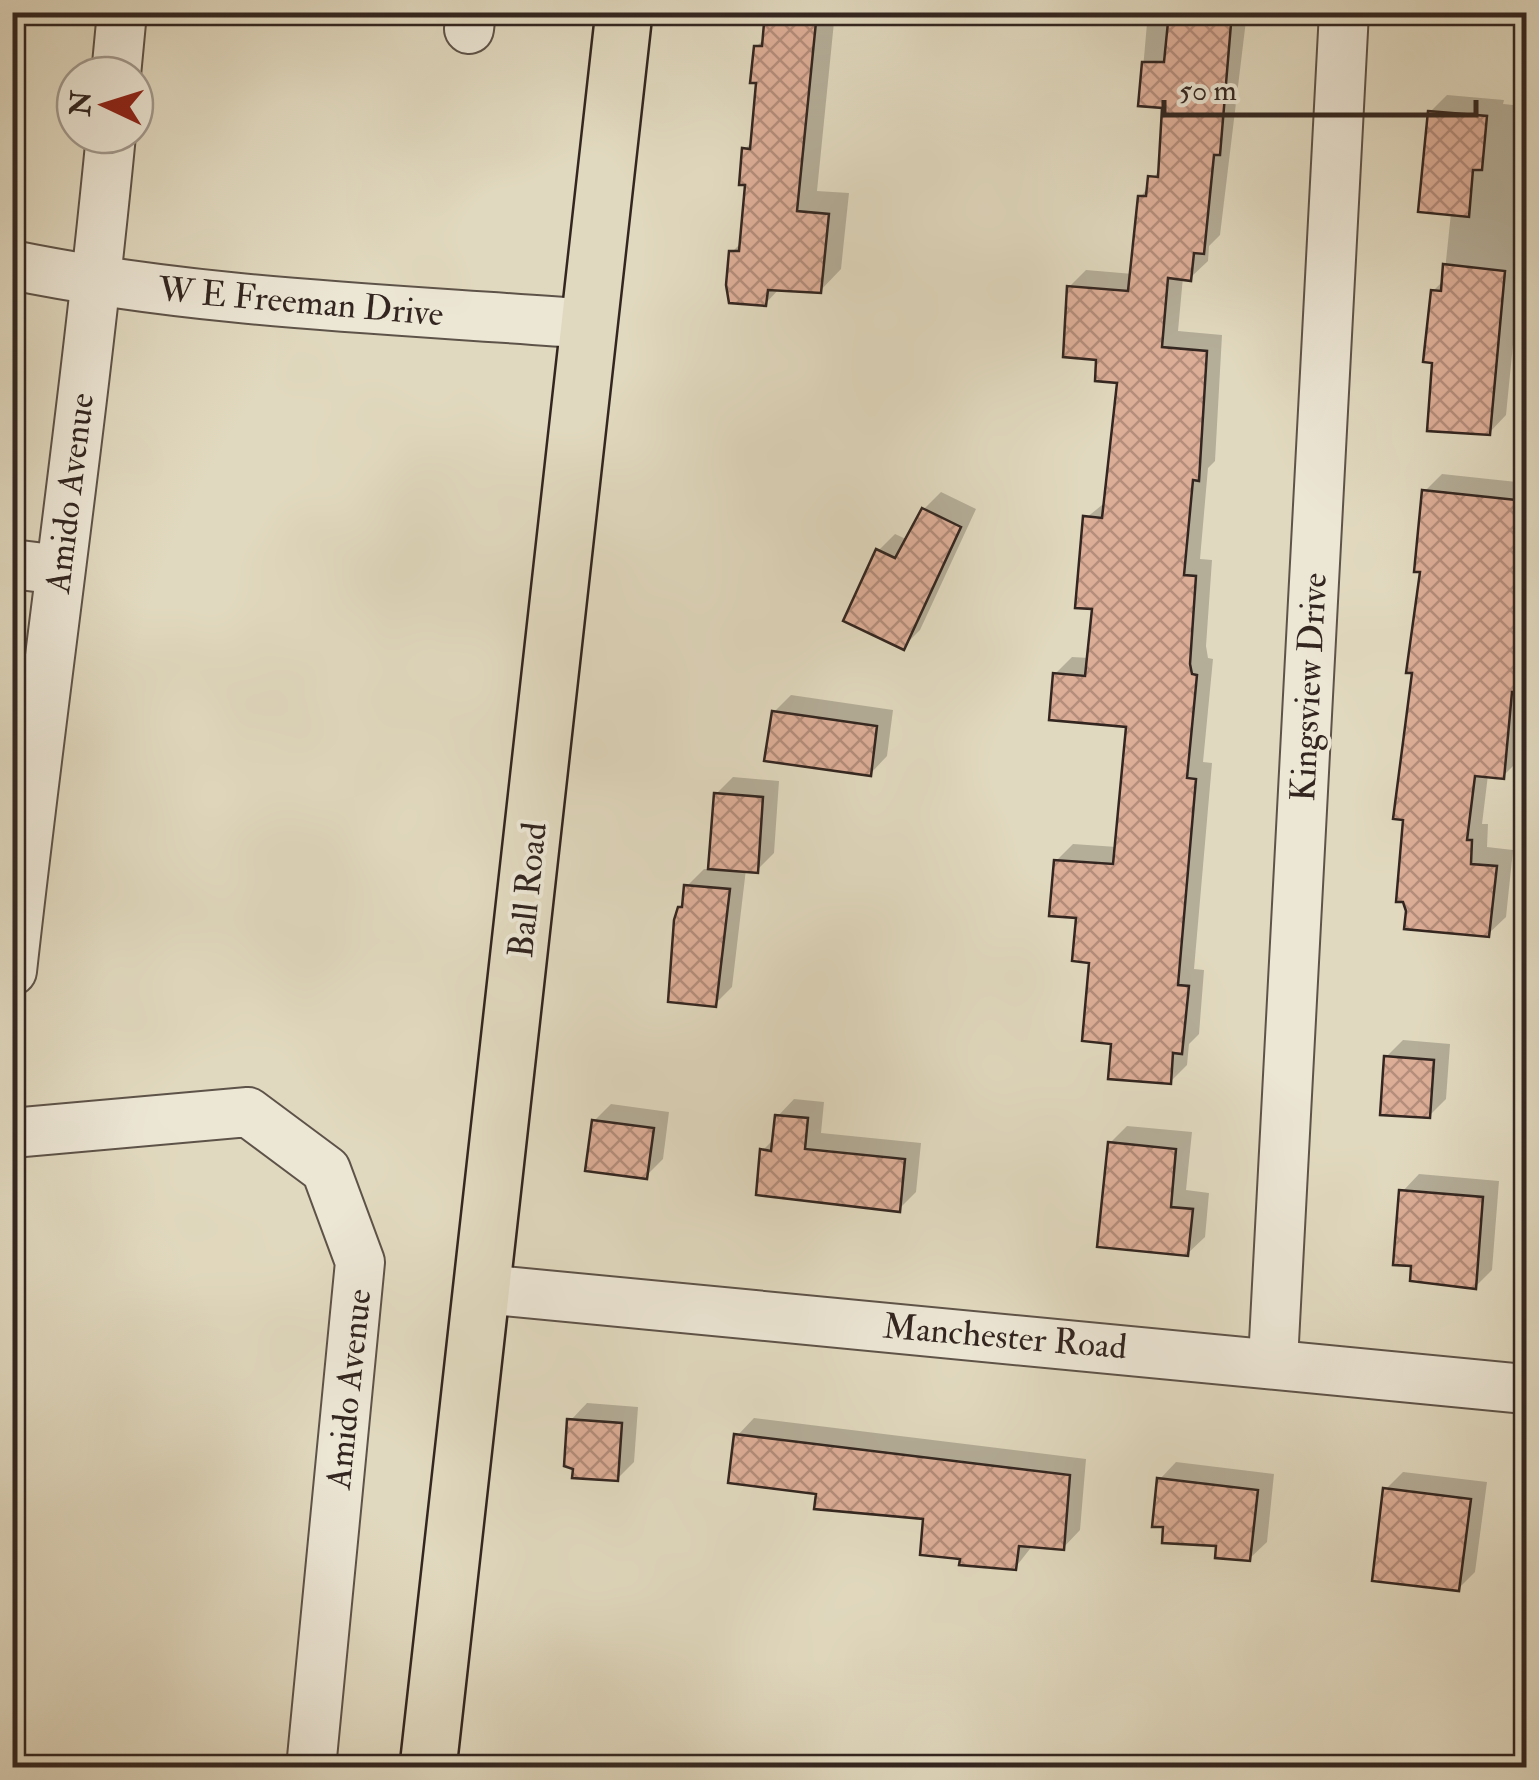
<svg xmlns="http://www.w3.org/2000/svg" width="1539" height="1780" viewBox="0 0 1539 1780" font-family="'IM FELL Double Pica',serif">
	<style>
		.shadow { fill: #0003 }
		.building { fill: url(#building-cross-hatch); stroke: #332620; stroke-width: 2.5 }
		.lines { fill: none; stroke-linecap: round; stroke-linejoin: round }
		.minor-casing { stroke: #5e5348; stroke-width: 52 }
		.major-casing { stroke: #332620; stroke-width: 60 }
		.minor { stroke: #ece6d5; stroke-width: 48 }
		.major { stroke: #e1d9bf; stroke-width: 55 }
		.labels { text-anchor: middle; stroke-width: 8; stroke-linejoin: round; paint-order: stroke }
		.street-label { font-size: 35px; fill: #332620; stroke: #ece6d5 }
	</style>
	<defs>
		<pattern id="building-cross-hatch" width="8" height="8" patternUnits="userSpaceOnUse" patternTransform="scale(2.5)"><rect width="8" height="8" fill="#ddae97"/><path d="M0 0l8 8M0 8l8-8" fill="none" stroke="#b48d7b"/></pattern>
	</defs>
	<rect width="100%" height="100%" fill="#e1d9bf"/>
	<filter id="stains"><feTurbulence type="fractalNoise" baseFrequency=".002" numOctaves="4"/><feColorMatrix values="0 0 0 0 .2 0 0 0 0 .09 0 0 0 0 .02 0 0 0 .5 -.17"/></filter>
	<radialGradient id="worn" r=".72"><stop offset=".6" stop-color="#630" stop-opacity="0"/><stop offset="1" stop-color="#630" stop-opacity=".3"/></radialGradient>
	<g class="shadow">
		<path d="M767 12H835L817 191 849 193 841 269 820 291 780 288 765 304 732 252 743 241 748 183 745 149 754 140 759 81 756 47 765 38Z"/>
		<path d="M1148 12H1247L1220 235 1209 246 1208 261 1190 278 1183 277 1178 331 1222 335 1215 461 1208 468 1200 559 1212 560 1206 646 1208 658 1213 659 1203 762 1212 763 1194 969 1204 970 1199 1034 1189 1044 1187 1065 1170 1082 1114 1041 1079 916 1056 861 1073 844 1117 847 1129 725 1055 674 1072 657 1089 658 1094 607 1086 518 1107 501 1120 381 1099 358 1069 287 1086 270 1133 274 1141 197 1161 167 1165 106 1140 103Z"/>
		<path d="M1447 95 1504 100 1503 104 1523 106 1526 113V214L1506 415 1489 433 1435 361 1433 291 1444 280 1451 213 1430 112Z"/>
		<path d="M1442 474 1526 483V687L1520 759 1503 776 1488 775 1482 824H1488L1487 847 1513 850 1506 917 1488 934 1414 671 1425 491Z"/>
		<path d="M941 492 976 509 920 630 903 647 878 551 895 534 908 540 924 509Z"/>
		<path d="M791 695 893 710 887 756 870 774 774 712Z"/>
		<path d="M733 777 779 781 774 853 757 870 746 869 732 987 715 1004 680 908 687 886 704 869H711L716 794Z"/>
		<path d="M1403 1040 1450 1044 1446 1099 1429 1116 1386 1057Z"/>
		<path d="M794 1099 824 1102 821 1133 921 1143 916 1192 899 1209 763 1150 775 1138 777 1117Z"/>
		<path d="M611 1104 669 1112 663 1159 646 1176 594 1121Z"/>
		<path d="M1127 1126 1192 1132 1186 1190 1209 1193 1205 1237 1187 1254 1110 1143Z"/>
		<path d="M1419 1174 1499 1181 1492 1270 1475 1287 1402 1192Z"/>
		<path d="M587 1403 638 1407 634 1462 617 1479 570 1421Z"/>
		<path d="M754 1418 1086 1459 1080 1530 1063 1548 1033 1545 1015 1568 962 1557 926 1517 818 1492 737 1436Z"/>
		<path d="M1176 1462 1274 1474 1267 1542 1249 1559 1219 1544 1159 1480Z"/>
		<path d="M1403 1472 1487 1482 1475 1572 1458 1589 1386 1489Z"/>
	</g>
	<g class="building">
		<path d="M765 12H817L797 211 829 214 821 293 768 290 766 306 729 303 726 285 729 251H739L745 185H739L742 148 750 149 756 83H750L754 46H762Z"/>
		<path d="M1169 12H1232L1220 155H1214L1204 254 1194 253 1191 281 1168 278 1162 347 1207 351 1199 481 1193 480 1184 575 1196 576 1190 664 1192 674 1197 675 1187 778 1196 779 1178 985 1189 986 1182 1054 1173 1053 1171 1084 1108 1079 1111 1044 1082 1041 1089 963 1072 961 1076 918 1049 916 1054 860 1113 864 1126 727 1049 720 1053 673 1085 676 1092 609 1075 608 1083 516 1102 518 1117 383 1095 381 1096 360 1063 357 1067 286 1128 291 1138 196H1146L1148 176 1158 177 1162 108 1138 106 1142 62H1164Z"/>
		<path d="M1428 111 1487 116 1482 170H1473L1469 217 1418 212Z"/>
		<path d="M1443 264 1505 271 1490 435 1427 431 1432 363 1423 362 1431 290 1441 291Z"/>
		<path d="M1422 490 1526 501 1516 642 1524 643 1520 692H1512L1504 779 1475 776 1467 840H1472L1471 864 1497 866 1489 937 1404 929 1406 911 1403 902H1396L1403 820 1393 819 1412 673H1406L1420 572H1414Z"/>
		<path d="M922 508 961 527 904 650 843 621 876 549 895 558Z"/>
		<path d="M772 711 877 726 871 776 764 761Z"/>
		<path d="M714 793 763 797 758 873 708 869Z"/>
		<path d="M684 885 730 889 716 1007 668 1002 674 920 678 907H682Z"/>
		<path d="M1384 1056 1434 1060 1430 1118 1380 1115Z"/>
		<path d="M775 1115 808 1118 805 1149 905 1159 900 1212 756 1195 760 1149 771 1151Z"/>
		<path d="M592 1120 654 1128 647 1179 585 1171Z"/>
		<path d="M1108 1142 1176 1149 1171 1207 1193 1209 1188 1256 1097 1247Z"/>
		<path d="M1399 1190 1483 1197 1476 1289 1410 1281 1411 1266 1393 1265Z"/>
		<path d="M567 1419 622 1423 618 1481 572 1478 573 1469 564 1466Z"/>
		<path d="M734 1434 1070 1475 1064 1550 1019 1546 1016 1570 959 1565 960 1559 920 1555 923 1519 814 1509 816 1494 728 1483Z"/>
		<path d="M1157 1478 1258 1490 1250 1561 1215 1558 1216 1546 1162 1543 1163 1527H1152Z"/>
		<path d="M1383 1488 1471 1499 1459 1591 1372 1581Z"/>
	</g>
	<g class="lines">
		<g class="minor-casing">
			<g id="minor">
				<path d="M469 29 471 12"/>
				<path d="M116 75 122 12"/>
				<path d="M12 265C202 304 398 309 590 324"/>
				<path d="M12 564 60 570"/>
				<path d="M12 971C43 692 84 414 111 135"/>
				<path d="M12 1133 248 1112 326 1170 360 1262 311 1768"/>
				<path d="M483 1289 1526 1389"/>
				<path d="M1273 1361 1344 12"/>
			</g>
		</g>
		<g class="major-casing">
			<path id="major" d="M428 1768 624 12"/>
		</g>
		<use href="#minor" class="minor"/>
		<use href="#major" class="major"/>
	</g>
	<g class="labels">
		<g class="street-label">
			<text transform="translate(301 301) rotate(5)" y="12">W E Freeman Drive</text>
			<text transform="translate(69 493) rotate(-83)" y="12">Amido Avenue</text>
			<text transform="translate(1308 687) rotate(-87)" y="12">Kingsview Drive</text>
			<text transform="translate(527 890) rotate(-84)" y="12">Ball Road</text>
			<text transform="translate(1005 1336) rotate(5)" y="12">Manchester Road</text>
			<text transform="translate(348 1389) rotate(-84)" y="12">Amido Avenue</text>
		</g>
	</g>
	<rect width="1539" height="1780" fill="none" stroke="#e1d9bf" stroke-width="50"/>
	<rect x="15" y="15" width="1509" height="1750" fill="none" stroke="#332620" stroke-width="5"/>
	<rect x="25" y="25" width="1489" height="1730" fill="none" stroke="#332620" stroke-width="2.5"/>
	<g transform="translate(105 105) rotate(274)"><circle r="48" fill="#ece6d5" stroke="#a2998d" stroke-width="2.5"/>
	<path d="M0-8L18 38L0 25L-18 38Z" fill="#8f2418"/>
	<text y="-15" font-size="28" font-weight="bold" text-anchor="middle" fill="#332620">N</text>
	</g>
	<path d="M1164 100v15h312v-15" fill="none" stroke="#332620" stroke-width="5"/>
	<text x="1179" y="100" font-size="30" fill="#332620" stroke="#ece6d5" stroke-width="8" paint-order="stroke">50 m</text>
	<rect width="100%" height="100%" filter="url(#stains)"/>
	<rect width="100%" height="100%" fill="url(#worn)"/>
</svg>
